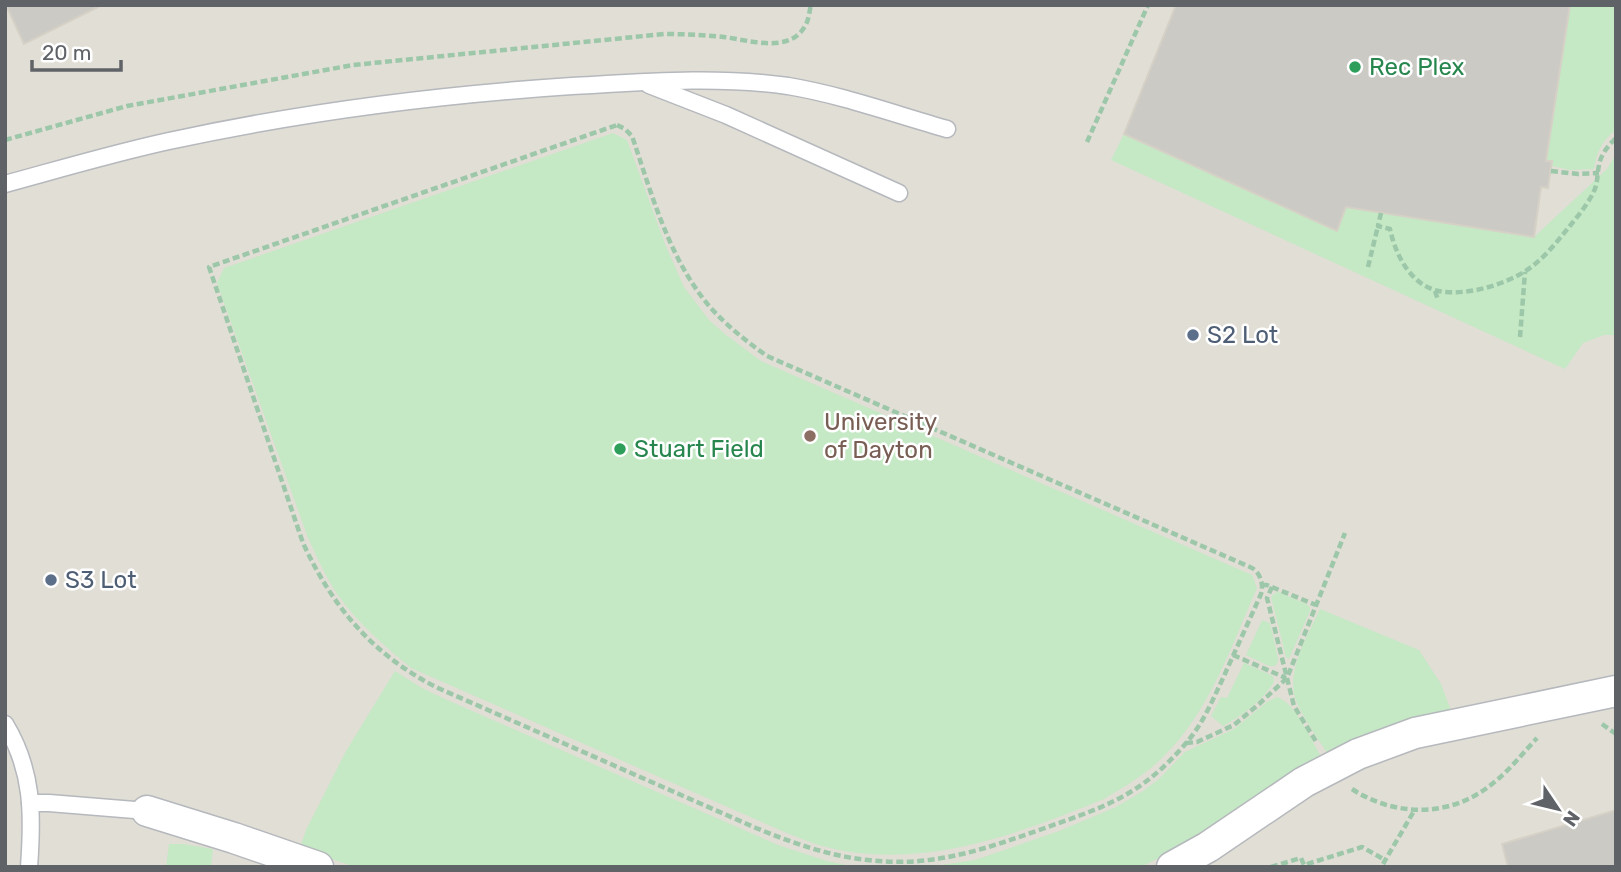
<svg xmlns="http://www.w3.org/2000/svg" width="1621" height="872" viewBox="0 0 1621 872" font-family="Rubik,sans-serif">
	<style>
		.education { fill: #e1ded6 }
		.green { fill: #c5e8c5 }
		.building { fill: #cccac5; stroke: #d6d1c6; stroke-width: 2 }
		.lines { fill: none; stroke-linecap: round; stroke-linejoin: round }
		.lane-casing { stroke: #b5b8bc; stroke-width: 19 }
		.street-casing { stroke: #b5b8bc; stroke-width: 33 }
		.path { stroke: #9cc7a9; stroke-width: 4.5; stroke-dasharray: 7 3.5; stroke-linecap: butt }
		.lane { stroke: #fff; stroke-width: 16 }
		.street { stroke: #fff; stroke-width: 30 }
		.leisure-dot { fill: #2e9e5b; stroke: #fff; stroke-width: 2.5 }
		.service-dot { fill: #5c6f8a; stroke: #fff; stroke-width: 2.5 }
		.education-dot { fill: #8d6e63; stroke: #fff; stroke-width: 2.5 }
		.labels { text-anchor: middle; stroke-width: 5; stroke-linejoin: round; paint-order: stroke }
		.leisure-label { font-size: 24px; fill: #27864d; stroke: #fff; text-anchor: start }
		.service-label { font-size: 24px; fill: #4e5e75; stroke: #fff; text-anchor: start }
		.education-label { font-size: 24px; fill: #785e54; stroke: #fff; text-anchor: start }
	</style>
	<rect width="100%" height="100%" fill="#f1efe8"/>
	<rect class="education" x="5" y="5" width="1611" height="862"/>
	<g class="green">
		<path d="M1570 5H1616V130C1603 139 1596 153 1594 169L1570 170 1552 166 1553 161H1546Z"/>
		<path d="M613 133 627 140 665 244 684 287 709 320 725 334 761 361 1252 575 1257 588C1231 647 1209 713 1162 758 1145 775 1124 787 1104 799 1016 835 919 872 822 846 809 842 795 836 782 831L411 668C385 646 358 624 338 595 326 578 317 557 308 538L217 283 224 268Z"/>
		<path d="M1124 134 1336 231 1345 207 1534 237 1607 169 1616 154V335H1604L1583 343 1565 369 1111 160Z"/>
		<path d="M1279 592 1308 605 1310 608V611L1289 659 1286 657 1271 597 1275 593Z"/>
		<path d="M1320 609 1419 650 1441 684 1452 713 1328 755C1318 738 1305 721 1297 703 1284 672 1308 636 1320 609Z"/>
		<path d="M1262 620 1270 623 1278 658V662L1275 666H1269L1246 655Z"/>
		<path d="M1244 663 1273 676 1274 682C1263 700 1242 716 1223 726L1211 716 1221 697 1227 698Z"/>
		<path d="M395 671 422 688 445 699 778 845 827 861 856 867H355L300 848 306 830 346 751Z"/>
		<path d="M1277 697C1295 702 1312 742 1322 758L1181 847 1141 867H928L975 860 1059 831 1116 807 1143 791 1159 779 1185 752 1234 729 1267 702Z"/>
		<path d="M169 844H183L213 849 211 867H166Z"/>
	</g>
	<g class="building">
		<path d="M6 5H102L24 44Z"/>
		<path d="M1176 5H1570L1546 161H1552L1548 188 1541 187 1534 237 1346 207 1337 231 1124 134Z"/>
		<path d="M1616 810V867H1508L1502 844Z"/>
	</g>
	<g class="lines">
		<g class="lane-casing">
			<g id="lane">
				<path d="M649 85 726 115 899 193"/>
				<path d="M5 184C60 169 114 153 169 141 302 112 436 95 572 86 644 82 717 76 788 86 842 95 894 114 947 129"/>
				<path d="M5 724C33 770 33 814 29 867"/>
				<path d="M30 803H49L147 811"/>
			</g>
		</g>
		<g class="street-casing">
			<g id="street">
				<path d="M147 811 234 838 318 867"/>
				<path d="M1172 867 1208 847 1304 782 1358 754 1415 733 1616 691"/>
			</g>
		</g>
		<g class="path">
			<path d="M617 125 625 129 632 136C652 195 669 259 710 307 727 326 746 341 767 356L1250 567C1260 571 1264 584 1261 594 1249 621 1236 649 1224 676 1214 697 1205 719 1191 737 1175 757 1155 777 1132 791 1105 808 1075 817 1045 828 985 849 933 868 868 860 829 856 793 843 756 828L438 688C374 656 333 608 303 543L209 267Z"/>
			<path d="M5 140 127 106 353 65 664 34C684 34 704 35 724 37 748 40 790 54 805 26 809 20 809 12 811 5"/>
			<path d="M1087 142 1148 5"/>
			<path d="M1551 171 1578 174 1599 173"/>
			<path d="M1381 213 1378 226 1390 229C1396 257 1413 290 1446 292 1472 294 1502 285 1524 272 1542 261 1556 243 1569 227 1578 216 1588 204 1594 191 1598 183 1597 174 1599 165 1601 154 1608 146 1616 138"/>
			<path d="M1368 267 1378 226"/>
			<path d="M1435 291 1438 300"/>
			<path d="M1520 337 1525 272"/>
			<path d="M1262 585H1267L1316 605"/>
			<path d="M1272 587 1267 598 1294 706 1317 743"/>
			<path d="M1233 655 1286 678"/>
			<path d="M1602 724 1616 734"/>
			<path d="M1186 743 1197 742 1234 725 1259 704 1287 678 1345 533"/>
			<path d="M1352 789C1395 817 1450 818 1492 784 1509 771 1522 754 1537 738"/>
			<path d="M1383 864 1414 811"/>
			<path d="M1271 867 1301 858 1304 865 1362 847 1385 860"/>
		</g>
		<use href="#lane" class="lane"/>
		<use href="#street" class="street"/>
	</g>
	<g class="leisure-dot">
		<circle cx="1355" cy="67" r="7"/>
		<circle cx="620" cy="449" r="7"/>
	</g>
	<g class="service-dot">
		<circle cx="1193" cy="335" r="7"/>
		<circle cx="51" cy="580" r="7"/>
	</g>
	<circle class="education-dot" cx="810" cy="436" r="7"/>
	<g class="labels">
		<g class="leisure-label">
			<text x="1369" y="75">Rec Plex</text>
			<text x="634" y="457">Stuart Field</text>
		</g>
		<g class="service-label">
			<text x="1207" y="343">S2 Lot</text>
			<text x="65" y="588">S3 Lot</text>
		</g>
		<g class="education-label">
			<text x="824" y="430">University<tspan x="824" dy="28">of Dayton</tspan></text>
		</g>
	</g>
	<rect width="1621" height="872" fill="none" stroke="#5f6368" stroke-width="14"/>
	<g transform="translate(1558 809) rotate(125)" stroke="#ffffff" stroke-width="5" paint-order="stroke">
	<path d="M0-5L12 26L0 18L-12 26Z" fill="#5f6368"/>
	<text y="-10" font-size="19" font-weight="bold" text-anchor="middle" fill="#5f6368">N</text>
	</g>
	<path d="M32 60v10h89v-10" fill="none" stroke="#5f6368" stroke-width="3.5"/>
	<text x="42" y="60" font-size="21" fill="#5f6368" stroke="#ffffff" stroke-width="5" paint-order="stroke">20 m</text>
</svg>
